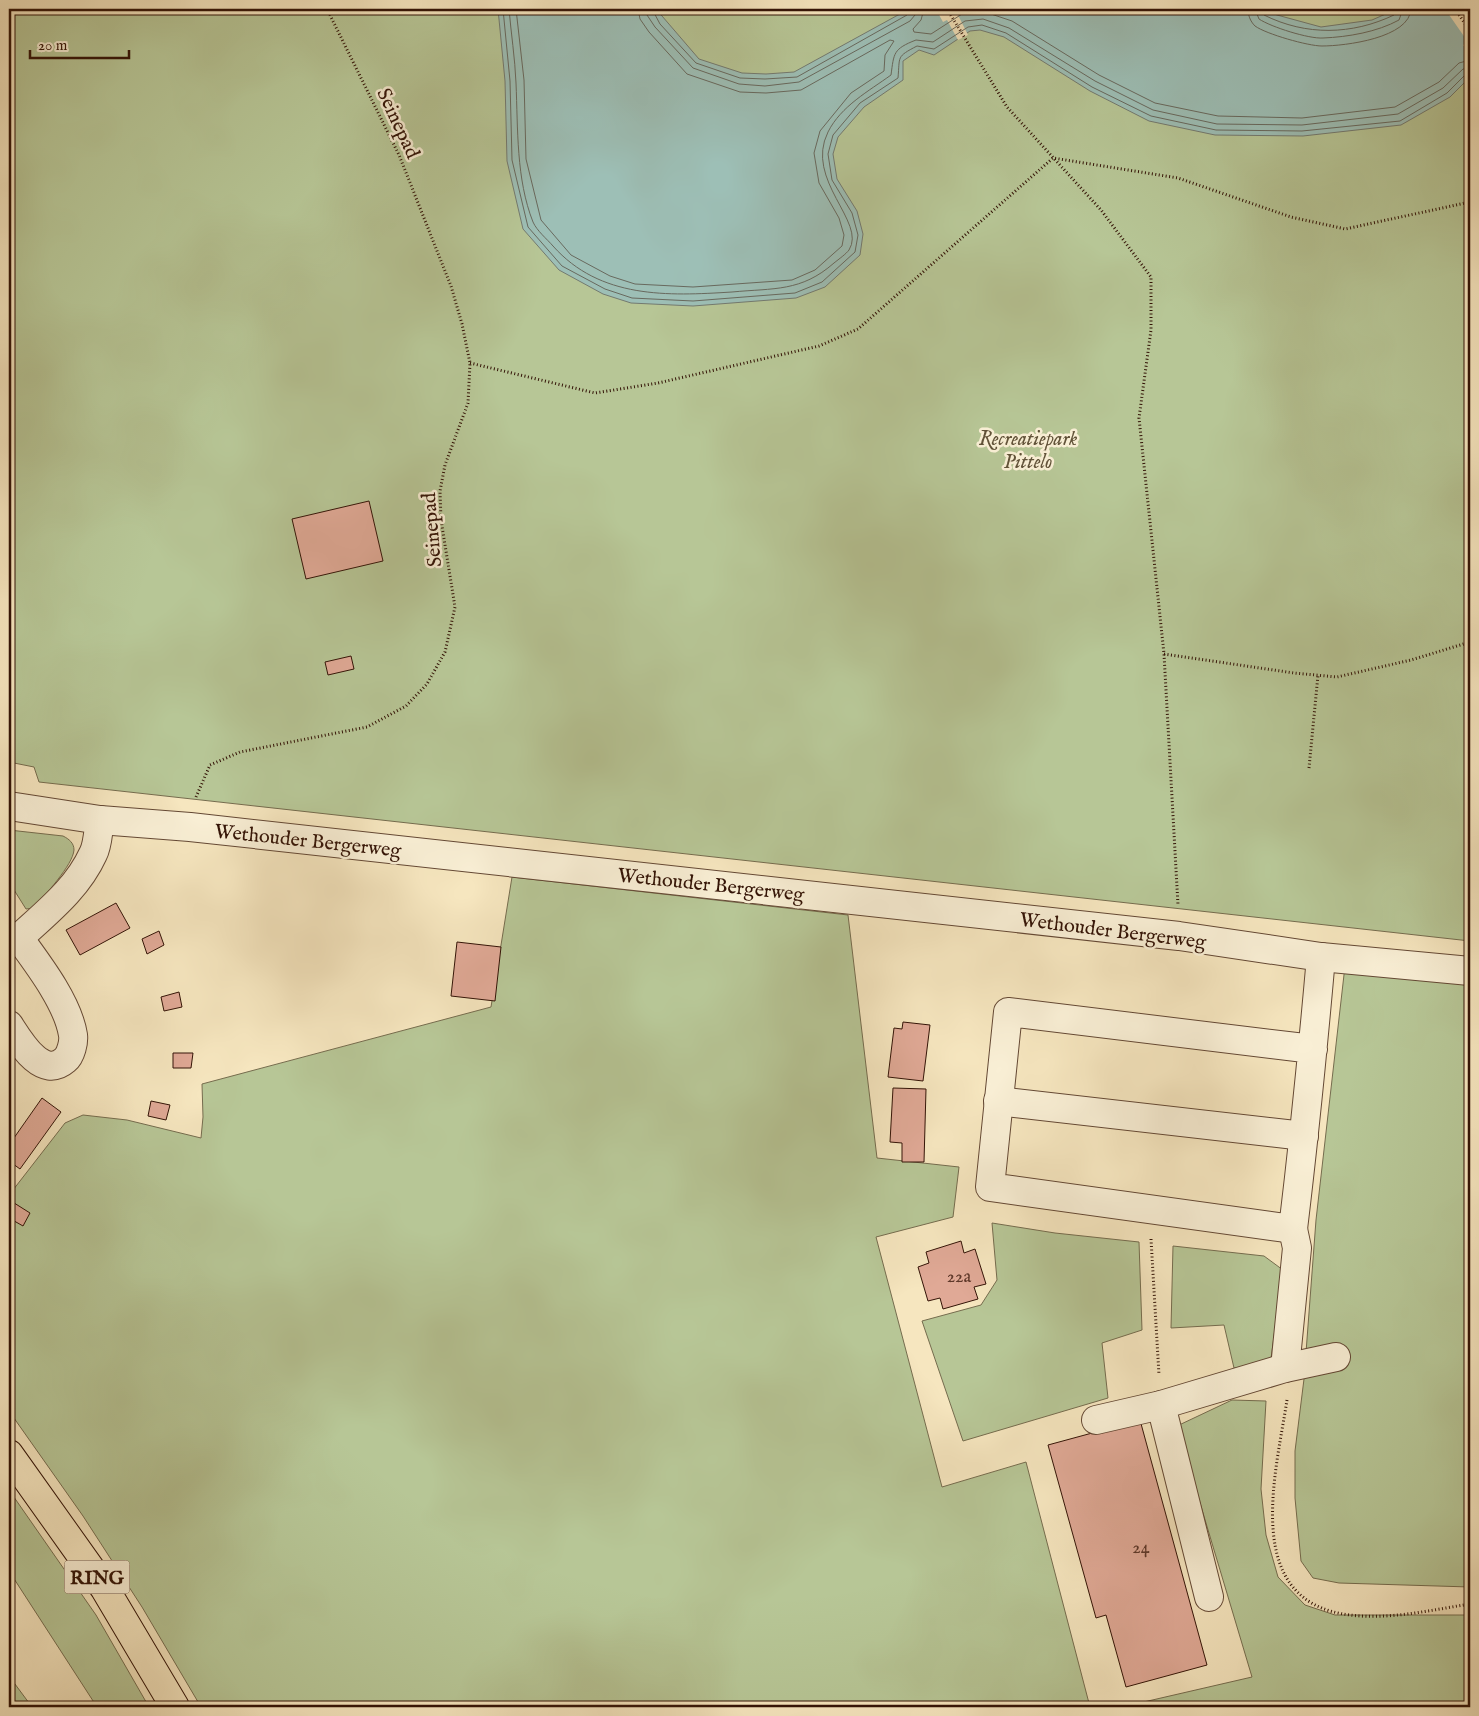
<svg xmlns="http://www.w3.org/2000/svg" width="1479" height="1716" viewBox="0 0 1479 1716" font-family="'IM FELL English',serif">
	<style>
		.green { fill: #b7c696; stroke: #756c4e }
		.water { fill: #9dbfb6; stroke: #737a70 }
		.pier { fill: #f6e6bf }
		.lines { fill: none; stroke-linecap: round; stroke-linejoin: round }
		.shore { stroke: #68695e; stroke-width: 1 }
		.building { fill: #e0a996; stroke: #331306 }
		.minor-casing { stroke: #644834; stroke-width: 30 }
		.major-casing { stroke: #331306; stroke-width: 30 }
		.path { stroke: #331306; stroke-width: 3; stroke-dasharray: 1 2.5; stroke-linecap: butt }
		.minor { stroke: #f9efd5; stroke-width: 28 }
		.major { stroke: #f6e6bf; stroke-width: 28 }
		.labels { text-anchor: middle; stroke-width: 5; stroke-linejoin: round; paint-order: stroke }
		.number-label { font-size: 18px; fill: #5e382a }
		.shield { fill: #f9efd5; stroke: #6e5544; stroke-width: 1 }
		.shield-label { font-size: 19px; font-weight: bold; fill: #331306 }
		.street-label { font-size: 20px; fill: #331306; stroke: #f9efd5 }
		.park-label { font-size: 20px; font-style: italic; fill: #615238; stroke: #f9efd5 }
	</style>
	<rect width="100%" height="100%" fill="#f6e6bf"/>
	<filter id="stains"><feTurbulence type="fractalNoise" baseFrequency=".004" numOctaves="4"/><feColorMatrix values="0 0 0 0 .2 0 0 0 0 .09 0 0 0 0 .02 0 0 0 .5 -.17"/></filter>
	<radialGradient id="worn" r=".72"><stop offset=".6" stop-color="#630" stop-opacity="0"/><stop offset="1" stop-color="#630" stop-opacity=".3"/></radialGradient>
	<g class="green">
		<path d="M9 9H1470V941L39 782 34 767 9 762Z"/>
		<path d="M9 830 63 836C69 839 74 843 74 850 73 865 44 896 34 908L26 909 9 882Z"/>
		<path d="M512 877 848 915 877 1158 959 1167 953 1217 876 1237 942 1487 1026 1462 1090 1707H201L142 1607 83 1516 9 1411V1182L13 1190 65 1123 83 1115 127 1120 201 1138 203 1117 202 1084 491 1007Z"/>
		<path d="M1345 966 1470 978V1587L1339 1583 1313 1578 1301 1561 1295 1498V1451L1304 1379 1316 1220Z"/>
		<path d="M992 1223 1055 1233 1139 1242 1142 1330 1102 1343 1108 1398 963 1441 922 1321 981 1305 997 1280Z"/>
		<path d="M1173 1246 1264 1256 1283 1270 1269 1373 1234 1368 1224 1325 1171 1328Z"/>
		<path d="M1232 1400 1266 1401 1261 1489 1266 1535 1278 1577 1305 1605 1335 1615H1470V1707H1122L1252 1677 1177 1426Z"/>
		<path d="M9 1490 96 1615 149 1707H97L9 1571Z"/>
		<path d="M9 1676 32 1707H9Z"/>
	</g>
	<path class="water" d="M498 9H656L699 59 742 73 766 74 794 72 909 9H1262L1277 15 1321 27 1372 20 1397 9H1470V77L1450 97 1401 125 1303 136 1215 135 1149 121 1090 91 1004 37 980 30 970 31 934 55 919 50 903 61V80L864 107 838 137 833 154 837 179 857 211 863 234 860 255 825 287 796 298 693 306 631 303 603 294 559 270 523 229 507 161 505 81Z"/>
	<g class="pier">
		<path d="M941 9H955L968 35 958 40 947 20 943 22 938 13Z"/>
		<path d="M1445 9H1466L1470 14 1469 53 1463 45 1468 42Z"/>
	</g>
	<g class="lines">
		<g class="shore">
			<path d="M503 9 510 81 512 160 528 227 562 266 605 289 632 298 693 301 795 293 822 282 855 252 858 235 852 213 832 180 828 154 833 135 860 103 898 78C900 56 896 57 917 46L934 49 968 27 982 25 1006 33 1092 87 1151 116 1216 130 1302 131 1400 121 1447 93 1465 75 1470 74"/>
			<path d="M509 9C511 33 515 58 516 83 518 129 516 179 533 222 537 231 547 239 553 246 600 299 668 296 732 292 774 288 801 292 834 263 839 259 846 254 849 250 867 222 804 180 828 132 841 106 869 91 891 75 894 53 893 49 916 40L933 42 965 21 983 19 1009 28 1095 81 1153 110 1217 124 1302 125 1398 114 1443 88 1463 69 1470 68"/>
			<path d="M516 9 524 80 526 159 541 220 571 255 610 276 635 284 693 287 792 280 815 270 842 246 844 235 839 218 819 183 814 153 820 131 851 93 884 71 885 55 894 41 890 40 801 90 766 93 740 92 687 74 649 32 640 19 638 9"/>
			<path d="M646 9 647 15 655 27 693 68 739 84 765 86 799 82 910 21 915 15 916 9"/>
			<path d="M652 9 660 24 696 63 740 78 765 79 797 77 907 15 910 9"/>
			<path d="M924 9 921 20 913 29 914 32 931 34 962 14 985 12 1012 21 1099 75 1155 103 1218 116 1302 118 1395 107 1439 82 1459 63 1470 60"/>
			<path d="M1248 9C1248 15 1250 21 1255 26 1266 34 1308 46 1322 46 1345 46 1410 38 1411 9"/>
			<path d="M1255 9 1259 19C1271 27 1309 39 1323 38 1348 37 1377 32 1399 20L1403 9"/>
			<path d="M1262 9 1264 15C1306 36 1352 35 1394 15L1397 9"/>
		</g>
	</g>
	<g class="building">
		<path d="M369 501 383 561 306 579 292 519Z"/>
		<path d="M351 656 354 669 328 675 325 662Z"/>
		<path d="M116 903 130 928 80 955 66 930Z"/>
		<path d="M159 931 164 945 147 954 142 939Z"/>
		<path d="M457 942 501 947 495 1001 451 996Z"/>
		<path d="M179 992 182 1007 164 1011 161 997Z"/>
		<path d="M903 1022 930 1025 923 1081 888 1077 894 1028 902 1029Z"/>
		<path d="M173 1053H193L191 1068H173Z"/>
		<path d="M893 1088 926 1089 924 1162H902V1143L890 1142Z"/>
		<path d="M42 1098 61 1112 20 1169 9 1161V1145Z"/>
		<path d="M151 1101 170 1105 166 1120 148 1116Z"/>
		<path d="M11 1201 30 1213 23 1226 9 1218V1205Z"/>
		<path d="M961 1241 964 1253 975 1249 986 1284 974 1287 978 1299 943 1309 940 1298 928 1301 918 1267 929 1263 926 1252Z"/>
		<path d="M1140 1420 1207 1665 1126 1687 1106 1615 1096 1618 1048 1445Z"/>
	</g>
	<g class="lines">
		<g class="minor-casing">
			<g id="minor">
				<path d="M9 806 100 820 190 827 1179 936 1321 957 1470 971"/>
				<path d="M9 938H19C47 912 77 889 93 854 98 845 98 830 100 820"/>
				<path d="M9 1025C20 1042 42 1080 65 1060 71 1055 74 1042 73 1035 68 1003 38 964 19 938"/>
				<path d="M1313 1049 1008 1012 990 1187 1293 1229C1304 1138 1313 1048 1321 957"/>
				<path d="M998 1101 1304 1136"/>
				<path d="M1285 1368 1297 1248 1293 1229"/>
				<path d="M1161 1405 1209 1597"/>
				<path d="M1096 1420 1161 1405 1285 1368 1336 1357"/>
			</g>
		</g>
		<g class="major-casing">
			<path id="major" d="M9 1454 105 1589 175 1707"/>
		</g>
		<g class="path">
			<path d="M947 9 1007 107 1101 210 1151 277V330L1139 418 1164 654 1178 905"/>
			<path d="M1455 9 1470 31"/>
			<path d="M470 363 595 393 658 383 819 346 858 329 1053 158 1178 178 1291 217 1345 229 1470 202"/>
			<path d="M1164 654 1294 673 1337 677 1411 660 1470 642"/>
			<path d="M1309 768 1318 675"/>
			<path d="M196 797 210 765 240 752 367 727 406 706 427 684 445 652 455 607 441 520 440 491 445 465 468 403 470 363 462 324 451 286 399 155 327 9"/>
			<path d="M1151 1239 1159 1375"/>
			<path d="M1287 1400C1276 1473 1240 1602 1350 1615 1389 1620 1431 1610 1470 1604"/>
		</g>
		<use href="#minor" class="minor"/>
		<use href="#major" class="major"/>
	</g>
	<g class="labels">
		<g class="number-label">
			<text x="959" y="1282">22a</text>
			<text x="1141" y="1553">24</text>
		</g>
		<rect class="shield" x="64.5" y="1560.5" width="65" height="33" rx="4"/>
		<g class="shield-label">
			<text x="97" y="1584">RING</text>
		</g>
		<g class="street-label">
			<text transform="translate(399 123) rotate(65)" y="7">Seinepad</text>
			<text transform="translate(431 530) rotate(-95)" y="7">Seinepad</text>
			<text transform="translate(308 840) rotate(6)" y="7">Wethouder Bergerweg</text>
			<text transform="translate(711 884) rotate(6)" y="7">Wethouder Bergerweg</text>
			<text transform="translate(1113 930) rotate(7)" y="7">Wethouder Bergerweg</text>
		</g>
		<g class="park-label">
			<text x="1028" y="445">Recreatiepark<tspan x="1028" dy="23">Pittelo</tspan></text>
		</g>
	</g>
	<rect width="1479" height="1716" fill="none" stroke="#f6e6bf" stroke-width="30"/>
	<rect x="10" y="10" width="1459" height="1696" fill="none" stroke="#331306" stroke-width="2.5"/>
	<rect x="15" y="15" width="1449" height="1686" fill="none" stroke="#331306"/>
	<path d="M30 50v8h99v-8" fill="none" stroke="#331306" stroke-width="2.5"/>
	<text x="38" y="50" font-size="15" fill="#331306" stroke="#f9efd5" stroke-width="4" paint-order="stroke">20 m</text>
	<rect width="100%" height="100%" filter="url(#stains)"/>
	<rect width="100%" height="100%" fill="url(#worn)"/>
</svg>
